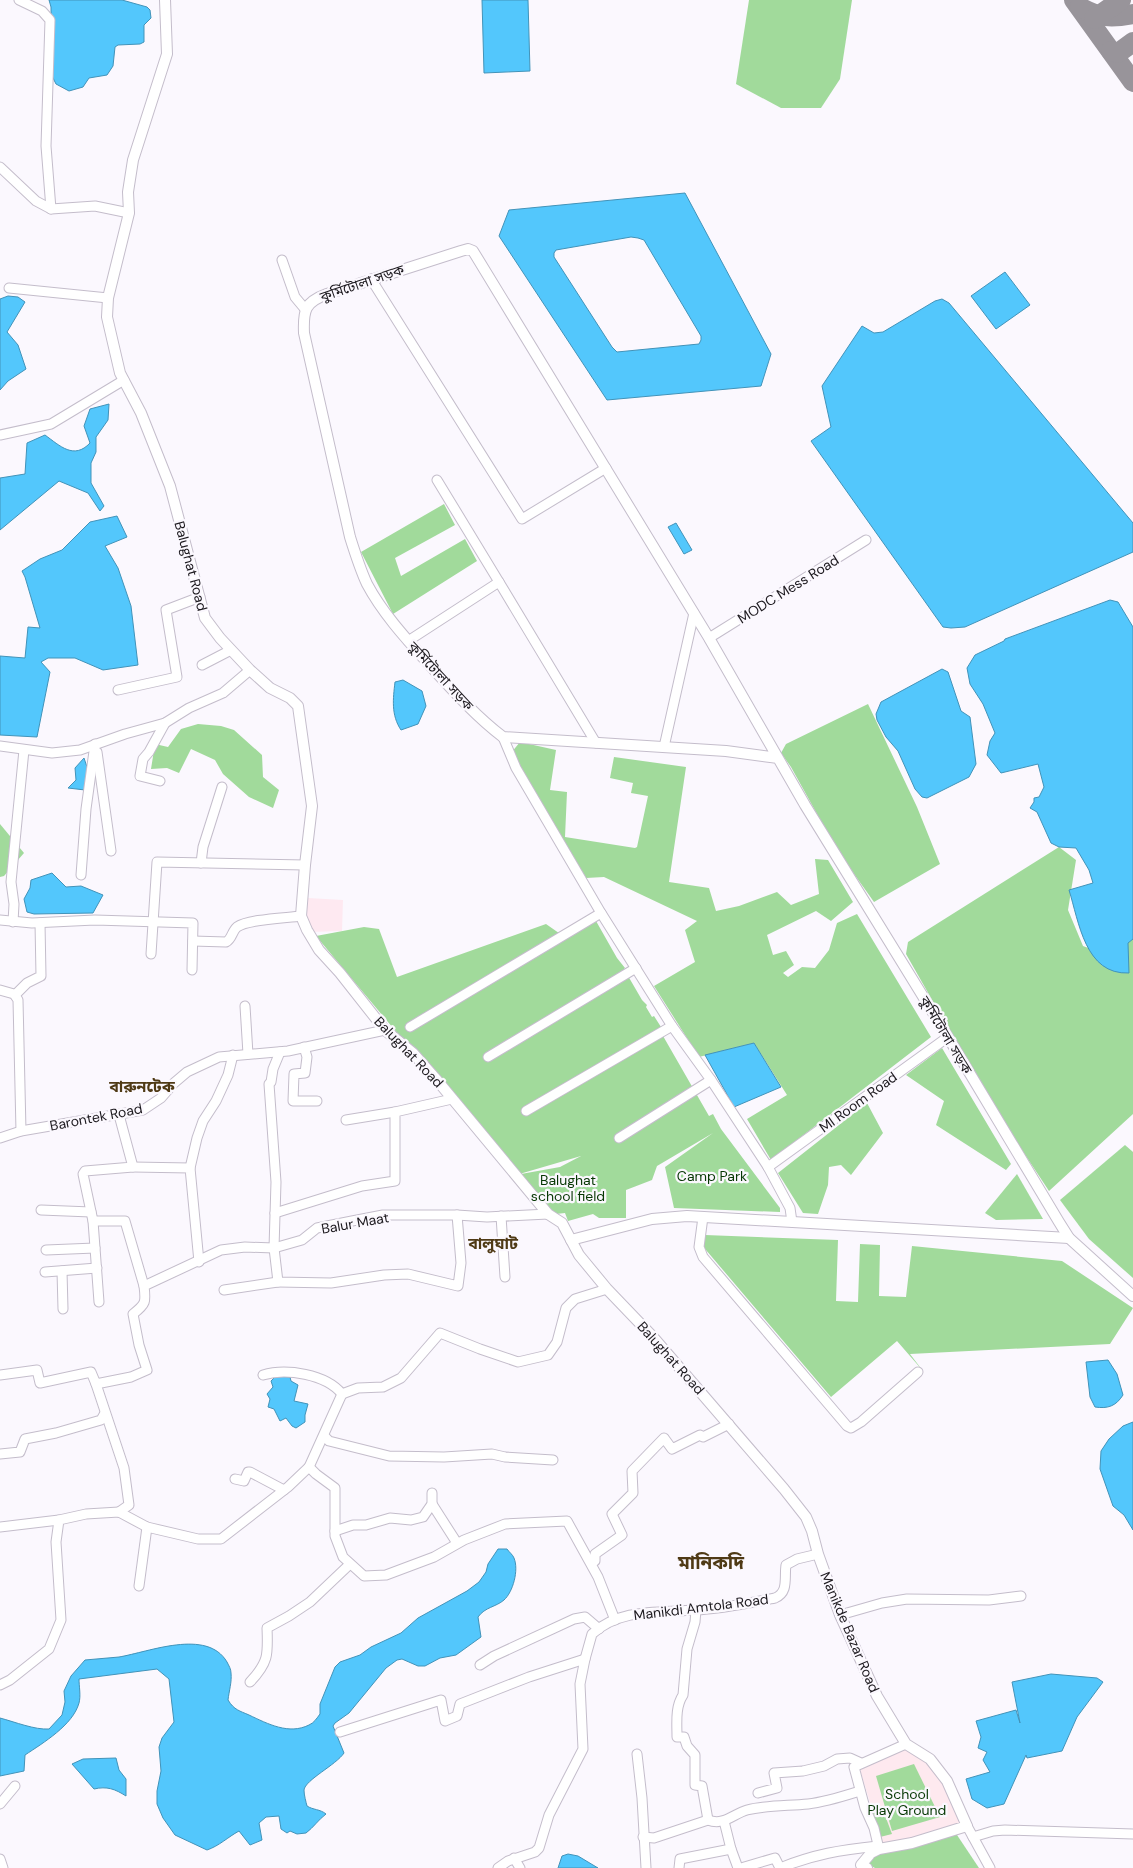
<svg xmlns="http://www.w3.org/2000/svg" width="1133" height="1868" viewBox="0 0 1133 1868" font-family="'DM Sans','Noto Sans Bengali',sans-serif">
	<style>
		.commercial { fill: #fee9f1 }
		.education { fill: #fee9ef }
		.green { fill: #a1da9b }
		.water { fill: #53c7fc; stroke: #4293b9; fill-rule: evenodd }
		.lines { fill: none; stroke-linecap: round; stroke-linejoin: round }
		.taxiway { stroke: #98949a; stroke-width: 20 }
		.minor-casing { stroke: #c4bdcb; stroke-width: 11 }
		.tertiary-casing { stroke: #c4bdcb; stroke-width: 12 }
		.minor { stroke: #fff; stroke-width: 9 }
		.tertiary { stroke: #fff; stroke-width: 10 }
		.labels { text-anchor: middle; stroke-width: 4.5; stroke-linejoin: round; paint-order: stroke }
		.street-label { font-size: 14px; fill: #1c191e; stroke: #fbf8fe }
		.park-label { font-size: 14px; fill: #073804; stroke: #fbf8fe }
		.quarter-label { font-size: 16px; font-weight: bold; fill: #4f3a15; stroke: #fbf8fe }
		.district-label { font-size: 19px; font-weight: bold; fill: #4f3a15; stroke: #fbf8fe }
	</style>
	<rect width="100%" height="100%" fill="#fbf8fe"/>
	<path class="commercial" d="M308 898 343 900 342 931 310 932 304 907Z"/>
	<path class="education" d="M907 1748 931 1763 944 1781 965 1825 883 1846 859 1766Z"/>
	<g class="green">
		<path d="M749 0H852L840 79 821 108H781L736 84Z"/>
		<path d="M444 504 455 525 395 558 401 576 465 539 477 561 393 614 361 552Z"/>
		<path d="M868 704 917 807 940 864 874 902 837 850 791 767 781 753 786 744Z"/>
		<path d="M198 724 221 726 234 730 262 755 263 777 279 790 273 808 249 797 223 774 215 760 191 749 179 773 167 768 151 769 155 744 168 747 181 729Z"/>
		<path d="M520 742 556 750 550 790 567 792 565 837 635 848 637 847 648 796 631 793 633 783 610 778 614 757 686 767 669 882 709 888 716 911 739 906 777 892 791 905 819 894 815 859 828 860 853 902 831 921 816 911 767 935 773 955 786 951 794 965 783 973 788 977 802 967 815 968 829 950 837 923 857 914 931 1037 771 1160 747 1119 787 1095 754 1043 699 1057 654 986 695 962 685 930 697 921 604 877 586 878 511 753Z"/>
		<path d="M0 824 24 853 4 876 0 877Z"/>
		<path d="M1059 847 1076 860 1068 910 1083 946 1118 959 1133 931V1114L1049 1191 989 1100 906 954 908 942Z"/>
		<path d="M596 921 617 958 625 968 624 969 642 1000 647 1005 646 1007 652 1017 654 1016 661 1027 659 1029 709 1116 713 1114 721 1129 780 1208V1212L674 1208 665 1167 713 1133 657 1166 652 1180 626 1190V1218H599L593 1214 568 1221 565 1213 556 1214 538 1195 521 1174 560 1167 581 1156 516 1175 316 936 364 927 379 929 397 977 546 924 566 938Z"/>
		<path d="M942 1048 1011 1164 1006 1170 936 1125 944 1101 906 1075Z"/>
		<path d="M867 1103 883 1133 851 1175 841 1165 829 1167 828 1185 818 1214 803 1213 778 1173Z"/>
		<path d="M1125 1145 1133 1152V1278L1089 1239 1060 1200Z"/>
		<path d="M1017 1174 1043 1219 996 1220 985 1213Z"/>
		<path d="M705 1235 838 1240 836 1301 858 1302 860 1244 880 1245 879 1296 906 1297 912 1246 1062 1261 1133 1308 1110 1344 910 1354 923 1371 897 1341 831 1397 700 1243Z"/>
		<path d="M914 1764 940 1817 892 1831 876 1776Z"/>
		<path d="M883 1810 892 1834 880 1837 873 1813Z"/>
		<path d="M955 1832 979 1868H875L869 1865 865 1857Z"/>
	</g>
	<g class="water">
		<path d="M49 0H122L147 7 150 10 151 18 144 25V42L140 44 118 45 115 47 113 66 107 75 89 78 83 87 69 91 56 84 52 76 51 7Z"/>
		<path d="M482 0H528L530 71 484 73Z"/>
		<path d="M685 193 771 354 761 386 607 400 499 236 509 210ZM631 237 638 238 644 240 701 336V340L699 344 617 352 612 347 554 257V253L556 250Z"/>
		<path d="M1005 272 1030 305 996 329 971 296Z"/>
		<path d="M8 296 18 297 25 302 7 332 18 345 26 369 8 381 0 390V299Z"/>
		<path d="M942 299 949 303 1133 523V552L965 627 951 628 943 627 811 441 831 427 822 386 862 326 874 333 883 332 935 301Z"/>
		<path d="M109 404 108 420 96 437V452L91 463V483L104 506 100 511 88 493 59 481 0 530V478L25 474 27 443 45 435C60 446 74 460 90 443L84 426 90 409Z"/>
		<path d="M117 516 127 537 105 546 118 568 131 606 138 665 103 670 75 658H48L41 662 50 672 37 737 0 735V656L25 658 28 627 40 628 25 577 22 571 40 559 62 550 90 522Z"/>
		<path d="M676 523 692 550 684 554 668 527Z"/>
		<path d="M1110 600 1118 602 1133 627V939L1128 943 1129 973C1085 975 1079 922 1069 890L1093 883 1089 870 1076 848 1059 847 1051 843 1037 812 1030 808 1034 802V798L1039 797 1044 787 1038 764 1001 773 987 755 990 741 995 733 983 704 970 684 967 668 975 655 1004 641 1005 639Z"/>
		<path d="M942 669 948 672 961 711 970 717 976 764 969 777 927 798 922 797 915 789 898 751 886 737 877 720 876 714 881 702Z"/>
		<path d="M403 680 422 691 426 706 418 724 401 730C391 715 393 699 395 682Z"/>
		<path d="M84 758 88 770 85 790 68 788 76 780 75 768Z"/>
		<path d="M52 873 66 887 81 886 103 895 93 913 34 914 27 912 24 899 30 888 31 880Z"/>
		<path d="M754 1043 781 1087 734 1107 705 1055Z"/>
		<path d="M1108 1360 1117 1374 1123 1395C1116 1406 1108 1409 1095 1407L1090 1397 1086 1362Z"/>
		<path d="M276 1376 290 1377 291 1381 298 1385 294 1401 308 1404 305 1415V1422L296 1428 292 1426 286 1418 280 1421 274 1409 268 1407 270 1399 267 1394 273 1387 271 1381Z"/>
		<path d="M1133 1422V1530L1124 1515 1113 1506 1100 1469 1101 1451 1109 1439 1123 1426Z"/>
		<path d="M498 1549H507C509 1552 513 1555 514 1558 519 1570 513 1592 504 1600 496 1607 485 1607 478 1617L481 1637 456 1655 440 1658 425 1666H418L402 1659 397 1660 386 1668 349 1713 335 1723 333 1726 344 1753C336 1765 305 1780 304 1790 304 1795 306 1802 307 1806 313 1810 320 1809 326 1814 318 1820 314 1827 306 1833L297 1834 290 1831 287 1833 281 1829 279 1816 266 1817 259 1823 262 1840 250 1845 239 1831C228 1837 219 1846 207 1850L175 1835 163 1818 157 1804V1791L161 1771 159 1747 162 1738 174 1722 169 1679 157 1669 79 1679C79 1686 81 1696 79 1703 73 1725 43 1743 25 1755L24 1771 0 1776V1718C15 1722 35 1730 49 1729L62 1715 65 1702 64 1691 71 1676 85 1660C96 1659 108 1658 119 1657 149 1652 207 1628 227 1662 229 1666 231 1669 231 1673 232 1682 229 1691 228 1700 234 1710 240 1711 249 1715 268 1724 289 1735 309 1725 314 1723 317 1718 320 1714V1704L335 1667 340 1662 360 1655 371 1647 401 1633 418 1618 467 1591 479 1582 486 1572 488 1564Z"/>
		<path d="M1051 1674 1097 1678 1103 1682 1077 1717 1062 1751 1027 1758 1026 1755 1004 1804 987 1808 972 1799 966 1779 990 1772 983 1760 987 1752 978 1748 981 1737 976 1721 1016 1710 1020 1723 1012 1682Z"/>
		<path d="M116 1758 119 1770 126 1779V1796C115 1789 107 1786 94 1789L72 1764 83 1759Z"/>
		<path d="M568 1854 578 1856 598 1868H558L562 1856Z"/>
	</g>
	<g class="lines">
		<g class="taxiway">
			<path d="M1074 0 1133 82"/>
			<path d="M1080 7C1098 18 1113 18 1133 14"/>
			<path d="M1094 19 1121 0"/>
			<path d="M1111 51 1118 53 1133 42"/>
		</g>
		<g class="minor-casing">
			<g id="minor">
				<path d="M19 0 42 11 50 20 46 146 51 209"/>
				<path d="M0 167 36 201 51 209 95 206 129 213"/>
				<path d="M282 260 295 297 305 309"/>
				<path d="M371 279 522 519 606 468"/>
				<path d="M9 288 108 298"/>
				<path d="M0 435 51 424 124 380"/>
				<path d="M437 480 499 582"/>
				<path d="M709 638 866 540"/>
				<path d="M408 641 499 582 596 743"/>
				<path d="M202 665 231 650"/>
				<path d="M118 690 177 677 166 610 200 597"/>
				<path d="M503 737 516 768 601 913 672 1026 711 1080 768 1167 790 1208 792 1222"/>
				<path d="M0 746 52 753 80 750 125 734 165 723 189 708 223 693 250 670"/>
				<path d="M664 747 694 613"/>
				<path d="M97 752 111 851"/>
				<path d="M160 781 140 776 143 759 149 752 165 723"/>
				<path d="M201 863 203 847 222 787"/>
				<path d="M81 875 86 809 95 744"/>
				<path d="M0 920 32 923 95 920 193 923 192 970"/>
				<path d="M13 922 14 904 11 882 24 750"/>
				<path d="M193 941 226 942C232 939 232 931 237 927 248 919 287 918 301 916"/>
				<path d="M151 954 157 862 305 865"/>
				<path d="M0 990 14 994 18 1000 21 1131"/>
				<path d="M15 995 27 983 41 976 40 923"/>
				<path d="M245 1006 248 1054"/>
				<path d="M410 1027 601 913"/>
				<path d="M304 1047 307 1057 305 1073 294 1074 293 1101H317"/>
				<path d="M280 1052 273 1069 271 1082 269 1084 276 1182 274 1248 278 1282 331 1283 384 1275 408 1274 458 1286 461 1263 457 1215"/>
				<path d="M488 1057 636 968"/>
				<path d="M526 1111 672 1026"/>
				<path d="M346 1120 395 1112"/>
				<path d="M0 1138 21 1131 143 1110 161 1098 174 1083 187 1072 219 1057 288 1051 385 1030"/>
				<path d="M619 1138 711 1080"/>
				<path d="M133 1167 190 1168 199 1262"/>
				<path d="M768 1167 948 1037"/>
				<path d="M190 1168 197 1138 203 1121 216 1101 228 1075 233 1055"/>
				<path d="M41 1210 91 1212"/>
				<path d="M275 1213 362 1186 395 1181V1112L452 1099"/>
				<path d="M501 1216 505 1277"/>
				<path d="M703 1217 699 1247 703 1257 847 1426 851 1428 861 1422 918 1372"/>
				<path d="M93 1221H125L144 1286"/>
				<path d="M95 1248 99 1302"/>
				<path d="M46 1250 95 1248 93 1221 83 1174 85 1171 133 1167 119 1115"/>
				<path d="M62 1271 63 1309"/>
				<path d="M45 1272 97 1268"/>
				<path d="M224 1290 278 1282"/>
				<path d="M0 1375 37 1370 40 1383 91 1372 96 1384 131 1377 147 1370 139 1345 133 1314C146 1304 146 1302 144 1286L221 1250 245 1247 274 1248 302 1240 317 1228 352 1221 383 1215H457L487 1217 548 1214"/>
				<path d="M263 1375C286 1368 326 1374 342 1394"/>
				<path d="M96 1384 124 1468 129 1505 119 1512"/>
				<path d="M342 1394 358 1388 383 1387 401 1378 440 1333 480 1349 518 1362 548 1355 557 1342 566 1308 575 1299 607 1289"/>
				<path d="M324 1436 329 1441 389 1456 444 1457 492 1454 505 1457 553 1460"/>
				<path d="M0 1454 20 1452 25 1439 56 1433 101 1420 105 1413"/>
				<path d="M309 1467 316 1474 335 1488V1536L343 1557 364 1576 386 1575 434 1557 464 1540 505 1524 567 1521 598 1577 615 1620"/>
				<path d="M235 1479 244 1481 248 1472H250L284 1490"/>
				<path d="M432 1504 457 1543"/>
				<path d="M0 1527 59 1520"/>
				<path d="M335 1531 353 1525H366L390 1518 411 1520 423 1517 432 1504V1493"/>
				<path d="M591 1563 595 1561V1554L622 1535 612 1514 633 1493 632 1471 664 1438 672 1449 700 1435 703 1437 729 1424"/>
				<path d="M139 1586 147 1527"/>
				<path d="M696 1610 695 1622 687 1649 683 1695C675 1707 677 1723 677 1737H684L687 1746 695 1755V1785L702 1786 708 1820"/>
				<path d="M840 1615 882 1603 907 1599 989 1600 1021 1596"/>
				<path d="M480 1665 494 1656 574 1619 585 1617 599 1629"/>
				<path d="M250 1682C269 1662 268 1654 267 1628L289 1616 310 1602 350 1564"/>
				<path d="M0 1685 10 1680 49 1649 61 1620 56 1542 59 1520 86 1514 119 1512 147 1527 198 1539H221L288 1487 309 1467 342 1394"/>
				<path d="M340 1732 441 1700 445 1721 457 1716 460 1704 529 1677 585 1659"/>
				<path d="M637 1754 642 1798 646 1868"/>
				<path d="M758 1793 777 1788 774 1773 803 1771 824 1766 837 1759 850 1758 861 1763"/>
				<path d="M0 1804 15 1786"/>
				<path d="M724 1821 731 1849"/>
				<path d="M967 1826 990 1868"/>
				<path d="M643 1837 654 1838 708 1820C724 1826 733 1814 747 1810 767 1805 788 1806 808 1804 826 1802 844 1796 860 1791"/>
				<path d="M973 1837 993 1831 1005 1830 1133 1834"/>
				<path d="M879 1849 874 1828 865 1808 854 1767 906 1744"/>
				<path d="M514 1858 520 1868"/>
				<path d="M0 1859 3 1868"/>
				<path d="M498 1868 508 1861 535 1852 539 1848 549 1815 583 1749 580 1684 585 1659 592 1634C620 1608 659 1613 695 1610 722 1609 749 1603 775 1598 789 1592 784 1578 786 1565L797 1559 818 1554"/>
				<path d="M679 1868 680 1859 731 1849 738 1868"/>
				<path d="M741 1868 775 1858 780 1868"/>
				<path d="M780 1868C815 1854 840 1850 878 1846"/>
			</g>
		</g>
		<g class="tertiary-casing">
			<g id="tertiary">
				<path d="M165 0 167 54 133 160 128 192 129 213 108 298 107 317 120 373 141 413 170 486 205 618 220 638 250 670 270 688 290 698 298 706 312 806 305 865 301 916 307 930 319 950 340 973 385 1030 413 1053 436 1079 548 1214 562 1223 579 1255 607 1289 653 1337 784 1489 806 1517 812 1531 818 1554 840 1615 877 1696 906 1744 930 1759 947 1781 967 1826 912 1843 879 1849 871 1853 861 1865 867 1868"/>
				<path d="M778 758 726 751 503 737C478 718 456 694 435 671 411 644 384 616 367 584 360 569 355 553 350 537L304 333C303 310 305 302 327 294L461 251 468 249 473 251 709 638 805 805 948 1037 1059 1222 1069 1238 1133 1296"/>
				<path d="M571 1240 652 1219 687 1216 1069 1238"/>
			</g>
		</g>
		<use href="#minor" class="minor"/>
		<use href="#tertiary" class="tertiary"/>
	</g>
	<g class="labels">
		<g class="street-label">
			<text transform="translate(362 283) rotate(-19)" y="5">কুর্মিটোলা সড়ক</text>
			<text transform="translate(191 566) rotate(75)" y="5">Balughat Road</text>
			<text transform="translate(788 589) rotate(-32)" y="5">MODC Mess Road</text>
			<text transform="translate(441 676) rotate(47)" y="5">কুর্মিটোলা সড়ক</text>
			<text transform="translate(946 1035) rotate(59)" y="5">কুর্মিটোলা সড়ক</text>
			<text transform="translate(409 1052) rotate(46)" y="5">Balughat Road</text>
			<text transform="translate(858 1102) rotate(-36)" y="5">MI Room Road</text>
			<text transform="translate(96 1117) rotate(-11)" y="5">Barontek Road</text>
			<text transform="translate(355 1223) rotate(-10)" y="5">Balur Maat</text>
			<text transform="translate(671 1358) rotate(48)" y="5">Balughat Road</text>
			<text transform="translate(701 1607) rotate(-7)" y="5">Manikdi Amtola Road</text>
			<text transform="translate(850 1632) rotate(67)" y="5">Manikde Bazar Road</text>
		</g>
		<g class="park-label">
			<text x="712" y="1181">Camp Park</text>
			<text x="568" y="1185">Balughat<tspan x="568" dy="16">school field</tspan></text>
			<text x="907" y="1799">School<tspan x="907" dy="16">Play Ground</tspan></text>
		</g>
		<g class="quarter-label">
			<text x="142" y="1092">বারুনটেক</text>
			<text x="493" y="1249">বালুঘাট</text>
		</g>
		<g class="district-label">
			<text x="711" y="1569">মানিকদি</text>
		</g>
	</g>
</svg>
